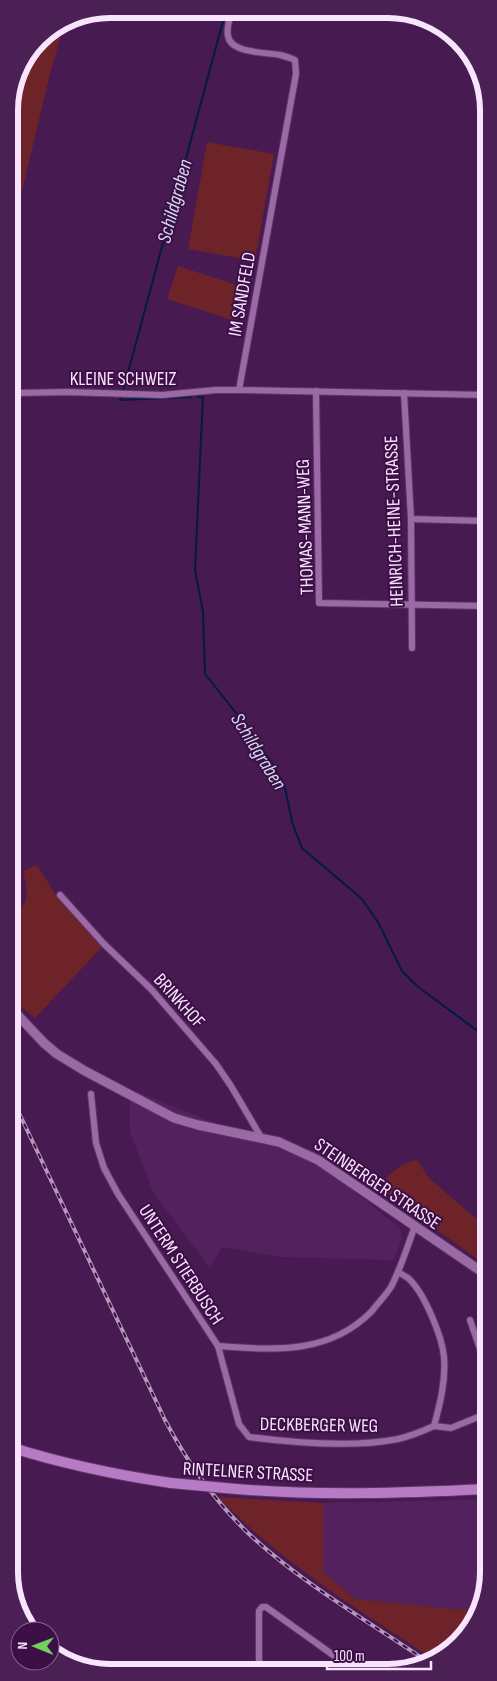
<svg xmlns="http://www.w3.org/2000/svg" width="497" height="1681" viewBox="0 0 497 1681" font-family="'Sofia Sans Condensed',sans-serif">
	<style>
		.built { fill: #53215e }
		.green { fill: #6d2328 }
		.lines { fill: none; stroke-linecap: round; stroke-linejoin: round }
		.stream { stroke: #011b47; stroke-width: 2 }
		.street-casing { stroke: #5d3766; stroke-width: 8 }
		.secondary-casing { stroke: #5d3766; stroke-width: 11 }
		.primary-casing { stroke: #5d3766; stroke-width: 12 }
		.street { stroke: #9b6aa6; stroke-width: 6 }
		.secondary { stroke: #9b6aa6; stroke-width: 9 }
		.primary { stroke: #b77bc5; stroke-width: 10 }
		.rail-casing { stroke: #b597bc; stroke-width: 4 }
		.rail { stroke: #3c0f46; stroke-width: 2; stroke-dasharray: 5.5; stroke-linecap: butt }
		.primary-bridge-casing { stroke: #5d3766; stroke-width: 12; stroke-linecap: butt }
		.primary-bridge { stroke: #b77bc5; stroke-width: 10 }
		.labels { text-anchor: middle; stroke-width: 4; stroke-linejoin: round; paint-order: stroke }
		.street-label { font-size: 19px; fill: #f9e4fe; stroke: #3c0f46 }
		.water-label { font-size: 20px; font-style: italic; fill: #d0dcee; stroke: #3c0f46 }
		.rim { fill: none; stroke: #f9e4fe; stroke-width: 6 }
	</style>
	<rect width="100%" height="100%" fill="#471a51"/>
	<g class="built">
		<path d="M130 1089 305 1159 336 1177 400 1228 402 1238 394 1260 280 1257 222 1247 210 1268 153 1192 130 1132Z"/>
		<path d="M488 1499V1577L474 1611 354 1599 323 1572V1503Z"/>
	</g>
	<g class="green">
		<path d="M65 21 51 70 9 245V104L17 71 39 38Z"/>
		<path d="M207 142 274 154 255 261 188 249Z"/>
		<path d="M178 266 246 288 235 321 167 299Z"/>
		<path d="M37 865 58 898 102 947 35 1018 10 998V915C32 907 27 890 23 871Z"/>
		<path d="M417 1160 429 1178 488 1229V1267L377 1186C389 1175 401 1162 417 1160Z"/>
		<path d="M218 1497 323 1503V1572L355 1599 474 1611 463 1638 430 1657C354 1607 282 1563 218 1497Z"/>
	</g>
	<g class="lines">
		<g class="stream">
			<path d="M123 391 226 10"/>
			<path d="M121 397 120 400 191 397"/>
			<path d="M198 397H203L195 570 203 612 205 674 248 728 273 765 285 787 292 822 302 848 362 899 379 924 402 971 417 986 487 1038"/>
		</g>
		<g class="street-casing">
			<g id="street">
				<path d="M232 10C230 18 226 28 228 36 231 54 267 52 280 55 285 56 290 58 295 60L296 74 239 390 487 395"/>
				<path d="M316 391 319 603 487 606"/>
				<path d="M404 393 411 519 412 648"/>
				<path d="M9 398 16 393 67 392 162 395 216 390H239"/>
				<path d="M411 519 487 521"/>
				<path d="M60 895 104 944 151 989 216 1064 231 1086 261 1137"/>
				<path d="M91 1094 96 1143 104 1168 118 1194 218 1346C274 1350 329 1355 372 1311 378 1303 386 1295 391 1287 401 1268 407 1247 415 1226"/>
				<path d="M470 1320 488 1372"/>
				<path d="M218 1346 239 1424 249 1437C295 1443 353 1448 398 1439 411 1436 423 1431 434 1426 440 1404 446 1380 444 1357 442 1336 424 1292 408 1278 405 1276 401 1274 398 1272"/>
				<path d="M434 1426 451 1428 488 1413"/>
				<path d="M259 1670V1611L262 1607H266L354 1670"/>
			</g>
		</g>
		<g class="secondary-casing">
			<path id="secondary" d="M10 1007 44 1043 57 1054 85 1071 174 1118 198 1125 279 1142 318 1160 488 1276"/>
		</g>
		<g class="primary-casing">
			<g id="primary">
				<path d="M10 1447C63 1464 117 1475 171 1483"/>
				<path d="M236 1489C320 1496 404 1493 488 1489"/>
			</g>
		</g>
		<use href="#street" class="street"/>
		<use href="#secondary" class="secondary"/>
		<use href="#primary" class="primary"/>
		<g class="rail-casing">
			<path id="rail" d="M10 1094 165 1420C187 1462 214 1500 248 1533 300 1582 366 1620 425 1660"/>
		</g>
		<use href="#rail" class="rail"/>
		<g class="primary-bridge-casing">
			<path id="primary-bridge" d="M171 1483 236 1489"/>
		</g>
		<use href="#primary-bridge" class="primary-bridge"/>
	</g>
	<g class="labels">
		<g class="street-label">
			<text transform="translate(241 294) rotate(-80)" y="7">IM SANDFELD</text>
			<text x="123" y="385">KLEINE SCHWEIZ</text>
			<text transform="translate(393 521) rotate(-92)" y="7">HEINRICH-HEINE-STRASSE</text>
			<text transform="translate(304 527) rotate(-92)" y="7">THOMAS-MANN-WEG</text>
			<text transform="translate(180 1000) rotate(48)" y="7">BRINKHOF</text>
			<text transform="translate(378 1183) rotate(34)" y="7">STEINBERGER STRASSE</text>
			<text transform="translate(182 1264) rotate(57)" y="7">UNTERM STIERBUSCH</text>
			<text transform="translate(319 1424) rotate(1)" y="7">DECKBERGER WEG</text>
			<text transform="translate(248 1471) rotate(3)" y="7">RINTELNER STRASSE</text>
		</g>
		<g class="water-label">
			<text transform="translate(174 201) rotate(-75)" y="7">Schildgraben</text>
			<text transform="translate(259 751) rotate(58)" y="7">Schildgraben</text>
		</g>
	</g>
	<path d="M0 0H497V1681H0ZM110 18H388A92 92 0 0 1 480 110V1572A92 92 0 0 1 388 1664H110A92 92 0 0 1 18 1572V110A92 92 0 0 1 110 18Z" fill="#4b2055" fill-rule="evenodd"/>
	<path class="rim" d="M110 18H388A92 92 0 0 1 480 110V1572A92 92 0 0 1 388 1664H110A92 92 0 0 1 18 1572V110A92 92 0 0 1 110 18Z"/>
	<g transform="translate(35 1646) rotate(271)"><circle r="24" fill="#3c0f46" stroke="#886490"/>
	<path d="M0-4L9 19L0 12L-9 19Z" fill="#73d25c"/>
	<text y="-8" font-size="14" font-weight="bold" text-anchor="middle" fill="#f9e4fe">N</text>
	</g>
	<path d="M327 1661v8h104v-8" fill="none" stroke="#f9e4fe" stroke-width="2.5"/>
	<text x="334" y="1661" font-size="15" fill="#f9e4fe" stroke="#3c0f46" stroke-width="4" paint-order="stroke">100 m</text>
</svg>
